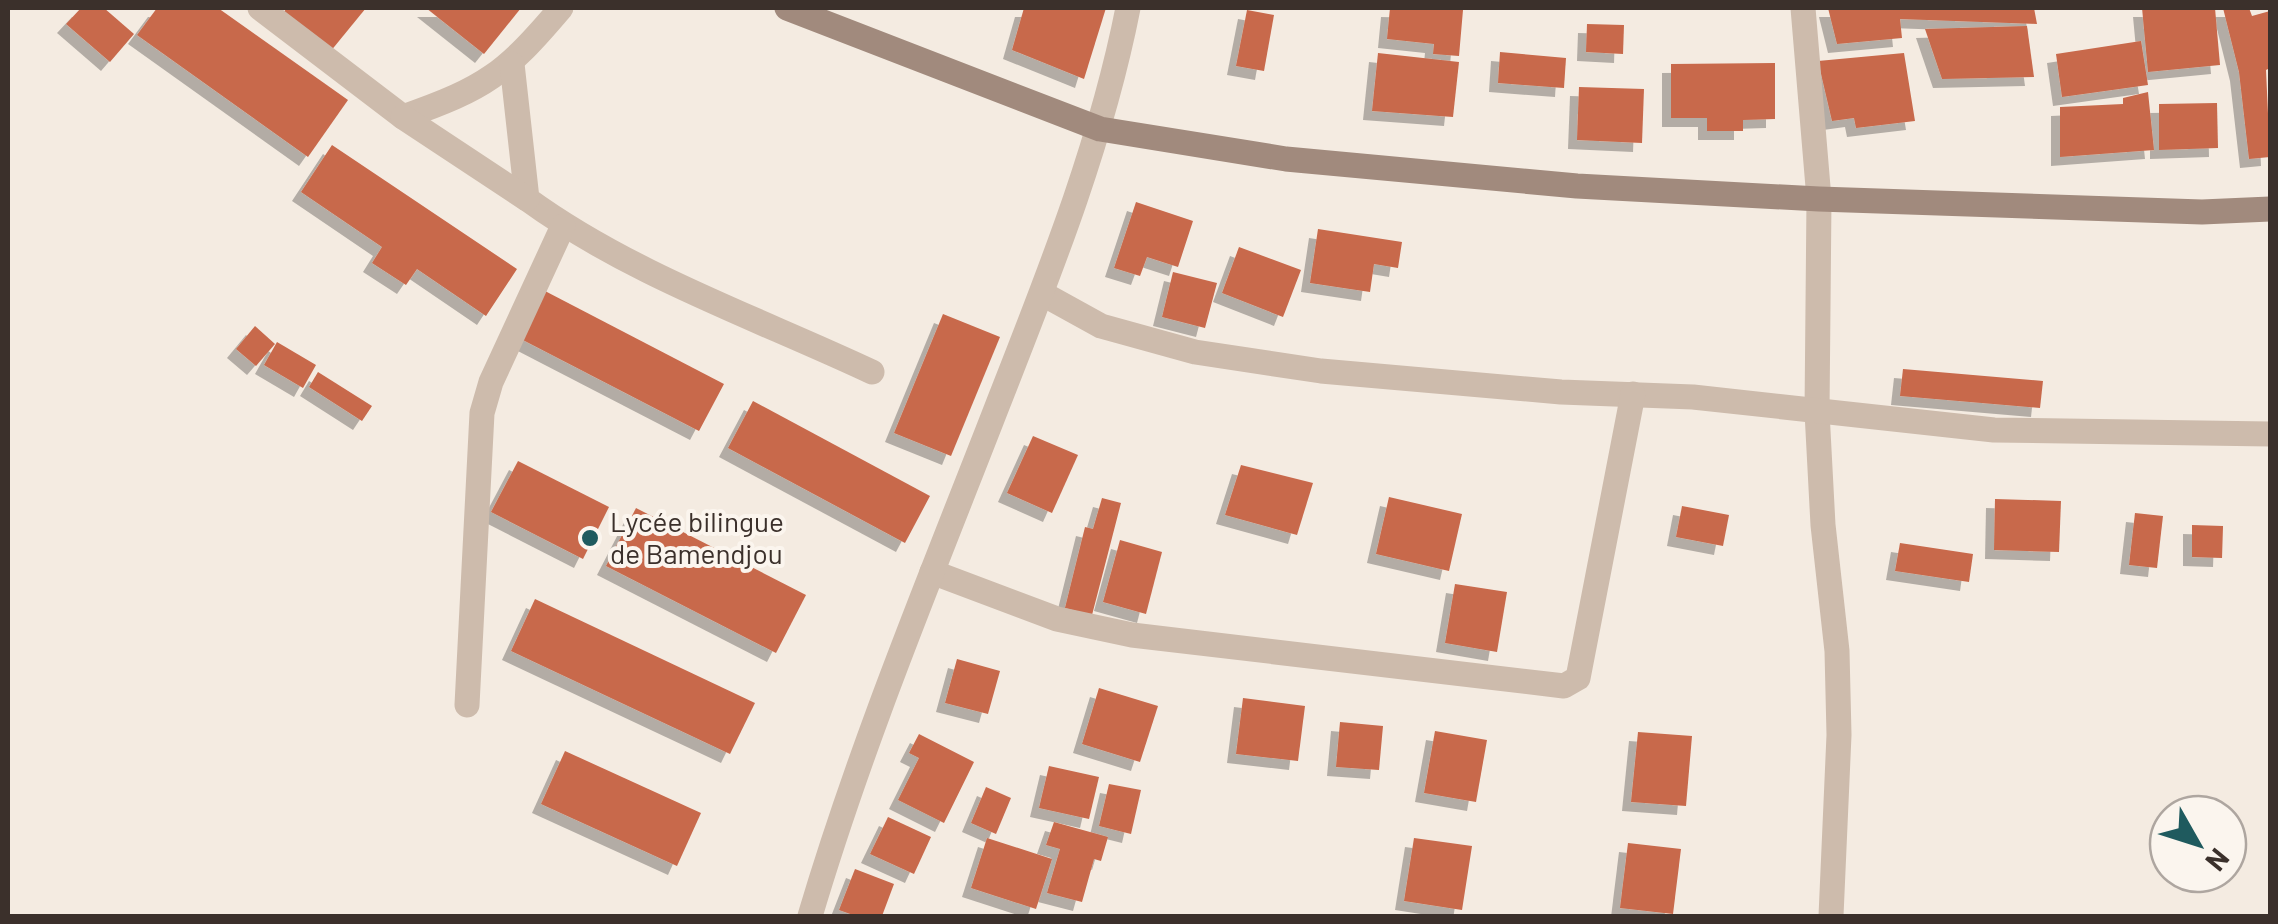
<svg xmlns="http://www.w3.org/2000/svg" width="2278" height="924" viewBox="0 0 2278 924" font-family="Barlow,sans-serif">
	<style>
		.building { fill: #c8694b; filter: url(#shadow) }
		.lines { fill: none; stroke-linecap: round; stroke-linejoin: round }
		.minor { stroke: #cdbbac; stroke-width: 25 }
		.secondary { stroke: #a18a7d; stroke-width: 25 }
		.poi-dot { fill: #1f5a5e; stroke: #fbf5ee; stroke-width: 4 }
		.labels { text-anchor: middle; stroke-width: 8; stroke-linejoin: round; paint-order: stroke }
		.poi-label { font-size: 28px; fill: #3b302b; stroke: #fbf5ee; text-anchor: start }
	</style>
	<defs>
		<filter id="shadow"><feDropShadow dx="-9" dy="9" stdDeviation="0" flood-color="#0004"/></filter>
	</defs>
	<rect width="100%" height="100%" fill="#f4ebe1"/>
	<g class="building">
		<path d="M81 8H104L134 34 110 62 66 24Z"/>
		<path d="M157 8H218L348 100 308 157 137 35Z"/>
		<path d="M287 8H366L330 52 282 14Z"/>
		<path d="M426 8H521L484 54Z"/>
		<path d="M1024 8H1106L1084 79 1012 50Z"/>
		<path d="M1390 8 1463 10 1459 56 1433 54 1434 44 1387 39Z"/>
		<path d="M1828 8H2034L2037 24 1900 19 1902 38 1837 44Z"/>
		<path d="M2142 8H2215L2220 65 2148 72Z"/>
		<path d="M2223 8H2249L2252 16 2270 11V68L2266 70 2270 157 2249 159 2239 72Z"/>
		<path d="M1247 10 1274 15 1264 71 1236 66Z"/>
		<path d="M1587 24 1624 25 1623 54 1586 52Z"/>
		<path d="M2027 26 2034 77 1942 79 1925 29Z"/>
		<path d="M2141 41 2148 85 2062 97 2056 54Z"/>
		<path d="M1500 52 1566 58 1564 88 1498 83Z"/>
		<path d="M1378 53 1459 62 1453 117 1372 111Z"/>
		<path d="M1904 53 1915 121 1856 128 1854 118 1832 121 1818 61Z"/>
		<path d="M1775 63V119L1743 120V131H1707V118H1671V64Z"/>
		<path d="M1579 87 1644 89 1642 143 1577 140Z"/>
		<path d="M2148 92 2154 150 2060 157V107L2123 104V98Z"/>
		<path d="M2217 103 2218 148 2159 150V104Z"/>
		<path d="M332 145 517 269 486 316 417 269 406 285 372 263 382 247 301 192Z"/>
		<path d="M1136 202 1193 221 1178 267 1147 257 1140 276 1114 268Z"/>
		<path d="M1318 229 1402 242 1398 268 1374 264 1370 292 1310 283Z"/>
		<path d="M1239 247 1301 270 1283 317 1222 293Z"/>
		<path d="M1173 272 1217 283 1205 328 1162 317Z"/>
		<path d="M545 291 724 384 699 431 521 339Z"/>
		<path d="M943 314 1000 337 951 456 894 433Z"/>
		<path d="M255 326 275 344 256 366 236 349Z"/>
		<path d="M277 342 316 365 303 388 264 365Z"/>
		<path d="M1903 369 2043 381 2040 408 1900 396Z"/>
		<path d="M318 372 372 406 362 421 309 387Z"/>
		<path d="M753 401 930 496 905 543 728 448Z"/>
		<path d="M1033 436 1078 455 1052 513 1007 493Z"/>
		<path d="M518 461 609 507 583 559 491 512Z"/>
		<path d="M1241 465 1313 483 1297 535 1225 515Z"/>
		<path d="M1389 497 1462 514 1449 571 1376 554Z"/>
		<path d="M1102 498 1121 503 1092 615 1065 608 1085 527 1093 529Z"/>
		<path d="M1995 499 2061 501 2059 552 1994 550Z"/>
		<path d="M1682 506 1729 515 1723 546 1676 537Z"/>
		<path d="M636 508 806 595 776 653 606 566Z"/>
		<path d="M2135 513 2163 516 2157 568 2129 565Z"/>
		<path d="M2192 525 2223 526 2222 558 2192 557Z"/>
		<path d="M1120 540 1162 552 1146 614 1103 602Z"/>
		<path d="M1900 543 1973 554 1969 582 1895 571Z"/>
		<path d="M1455 584 1507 592 1497 652 1445 643Z"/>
		<path d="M535 599 755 703 730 754 511 651Z"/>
		<path d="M957 659 1000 671 988 714 945 703Z"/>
		<path d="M1099 688 1158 706 1140 762 1082 744Z"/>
		<path d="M1243 698 1305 706 1298 761 1236 754Z"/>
		<path d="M1340 722 1383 726 1379 770 1336 767Z"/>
		<path d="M1435 731 1487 740 1476 802 1424 793Z"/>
		<path d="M1638 732 1692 736 1686 806 1631 802Z"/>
		<path d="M919 734 974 762 944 823 898 800 919 758 909 753Z"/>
		<path d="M565 751 701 813 677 866 541 804Z"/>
		<path d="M1049 766 1099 777 1089 819 1039 808Z"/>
		<path d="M1109 784 1141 790 1131 834 1099 826Z"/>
		<path d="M986 787 1011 798 996 834 971 823Z"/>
		<path d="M888 817 931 837 914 874 870 854Z"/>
		<path d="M1054 822 1108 837 1101 861 1094 859 1082 902 1047 893 1060 849 1046 845Z"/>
		<path d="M987 838 1052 859 1036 909 971 888Z"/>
		<path d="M1414 838 1472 846 1462 910 1404 901Z"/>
		<path d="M1628 843 1681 849 1673 914 1620 908Z"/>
		<path d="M855 869 894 884 882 916H856L839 910Z"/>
	</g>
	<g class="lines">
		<g class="minor">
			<path d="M260 8 403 117C486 88 505 74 561 8"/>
			<path d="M1803 8 1819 199 1817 412 1823 525 1837 651 1839 735 1831 916"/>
			<path d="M512 64 527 199C630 274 757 318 872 372"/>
			<path d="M403 117 527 199"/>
			<path d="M1043 294 1101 326 1195 352 1321 371 1561 392 1693 397 1994 430 2270 434"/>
			<path d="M932 572 1057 619 1132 635 1564 686 1578 678 1633 394"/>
			<path d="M467 705 482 413 491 382 563 226"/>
			<path d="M810 916C862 741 932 574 998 404 1049 274 1101 145 1128 8"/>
		</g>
		<path class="secondary" d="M787 8 1100 129 1286 159 1577 186 1819 199 2202 212 2270 209"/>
	</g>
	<circle class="poi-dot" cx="590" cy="538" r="10"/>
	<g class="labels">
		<g class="poi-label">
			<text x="610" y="532">Lycée bilingue<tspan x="610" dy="32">de Bamendjou</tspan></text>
		</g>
	</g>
	<rect width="2278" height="924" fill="none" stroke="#3b302b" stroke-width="20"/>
	<g transform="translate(2198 844) rotate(129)"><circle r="48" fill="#fbf5ee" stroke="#aea6a0" stroke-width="2.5"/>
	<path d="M0-8L18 38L0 25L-18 38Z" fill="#1f5a5e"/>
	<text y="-15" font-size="28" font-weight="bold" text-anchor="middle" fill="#3b302b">N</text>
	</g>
</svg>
